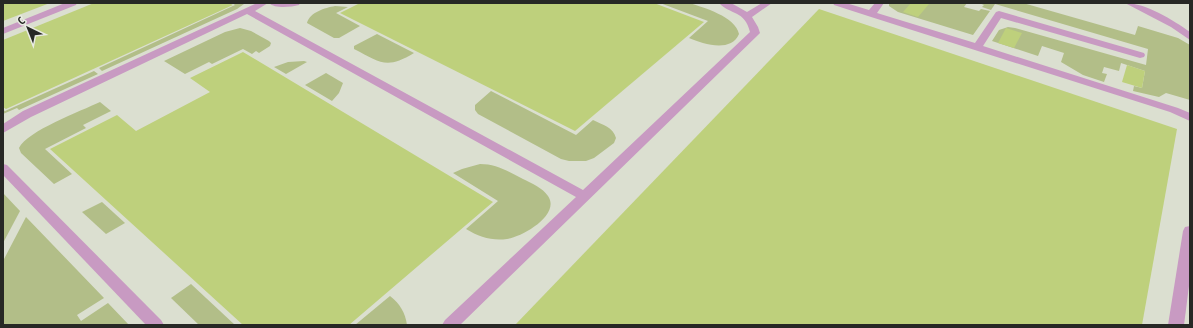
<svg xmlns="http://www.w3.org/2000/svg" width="1193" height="328" viewBox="0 0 1193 328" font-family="'PT Sans Narrow',sans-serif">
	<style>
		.built { fill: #dbdfd0 }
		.green { fill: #b2be88 }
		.building { fill: #bed07c }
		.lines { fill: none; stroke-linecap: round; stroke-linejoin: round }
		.service { fill: #c89ac2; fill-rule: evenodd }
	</style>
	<rect width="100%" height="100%" fill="#e9ebe3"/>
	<rect class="built" x="3" y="3" width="1187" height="322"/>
	<g class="green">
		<path d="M232 3 244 4 237 9 102 71 99 68 235 5Z"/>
		<path d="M660 3C669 3 680 1 689 3 703 7 736 17 739 34 731 53 703 44 689 38L708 21Z"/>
		<path d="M889 3H967L964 7 979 11 981 9 990 11 973 35 898 12 889 6Z"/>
		<path d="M979 3H1023L1135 35 1138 26 1178 38 1190 45V100L1166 93 1159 97 1133 91 1134 86 1142 88 1145 71 1121 63 1119 71 1104 67 1102 73 1107 74 1104 82 1083 75 1061 62 1064 53 1042 46 1038 56 992 41 999 30 1008 27 1015 28 1146 65 1148 49 995 4 991 10 982 7 984 5Z"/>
		<path d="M335 6 348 7 336 13 360 26 339 38H334L307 23C310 12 325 8 335 6Z"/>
		<path d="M240 28 251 31 269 41 271 43 270 46 259 53 256 51 252 54 243 49 212 64 209 62 185 74 164 61 225 32Z"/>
		<path d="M377 34 414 53C386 70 380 62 354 49V46Z"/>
		<path d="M304 61 307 62 286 74 274 67 288 62Z"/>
		<path d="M94 71 98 74 19 110 17 108 3 114V110L5 111Z"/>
		<path d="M326 73 343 83 339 93 332 101 305 85Z"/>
		<path d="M491 91 576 135 593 120C603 125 613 127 616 138L614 143 594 158 586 161H569L561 159 478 114 475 110V105Z"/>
		<path d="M100 102 111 111 83 125 86 128 45 149 72 174 54 184 21 153 19 148C27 131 81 111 100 102Z"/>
		<path d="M480 164C496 164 508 171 523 179 531 183 543 188 548 196 561 215 522 237 507 239 492 241 479 237 466 229L498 201 453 173 462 169Z"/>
		<path d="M3 193 20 211 3 243Z"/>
		<path d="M102 202 125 223 106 234 82 212Z"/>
		<path d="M26 217 104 298 77 315 81 321 108 303 129 325H3V261Z"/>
		<path d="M191 284 235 325H199L171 298Z"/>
		<path d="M390 296C400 304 405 312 407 325H355Z"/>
	</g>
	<g class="building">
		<path d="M3 3H50L3 21Z"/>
		<path d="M94 3H229L233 5 6 109 3 107V40Z"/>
		<path d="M360 3H654L704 22 575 131 340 13Z"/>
		<path d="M911 3H924L929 4 918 17 903 12Z"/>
		<path d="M819 9 1177 129 1142 325H515Z"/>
		<path d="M1006 28 1022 33 1014 48 998 43Z"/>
		<path d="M243 52 493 202 349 325H243L50 149 117 115 136 131 210 92 190 78Z"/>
		<path d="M1127 65 1145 71 1142 88 1122 82Z"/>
	</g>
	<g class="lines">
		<g class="service">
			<path d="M65 3H77L76 5 3 34V28Z"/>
			<path d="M257 3H268L255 11 583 190 750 32C745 10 730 15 719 3H731L747 12 762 3H772L752 17 758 27 760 33 758 35 460 325H442L445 320 576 197 247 14 31 117 3 133V124L23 111Z"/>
			<path d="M269 3H300L299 5C291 7 275 9 269 3Z"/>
			<path d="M833 3H846L869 10 875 3H884L877 13 975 43 996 12 999 11 1144 53 1145 55 1144 57 1140 58 1001 18 983 46 1178 108 1190 113V121L1170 112 868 16 834 5Z"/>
			<path d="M1125 3C1146 3 1173 20 1190 32V40L1171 27Z"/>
			<path d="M3 164 7 165 161 320 164 325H146L3 175Z"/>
			<path d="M1190 226V278L1184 325H1168L1183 231 1185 227Z"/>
		</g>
	</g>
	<rect width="1193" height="328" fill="none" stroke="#272825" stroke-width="8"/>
	<g transform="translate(28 28) rotate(317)" stroke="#e9ebe3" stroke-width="3" paint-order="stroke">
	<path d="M0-3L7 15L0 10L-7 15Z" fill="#272825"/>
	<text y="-6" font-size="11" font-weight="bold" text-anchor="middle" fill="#272825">С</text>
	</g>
</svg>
